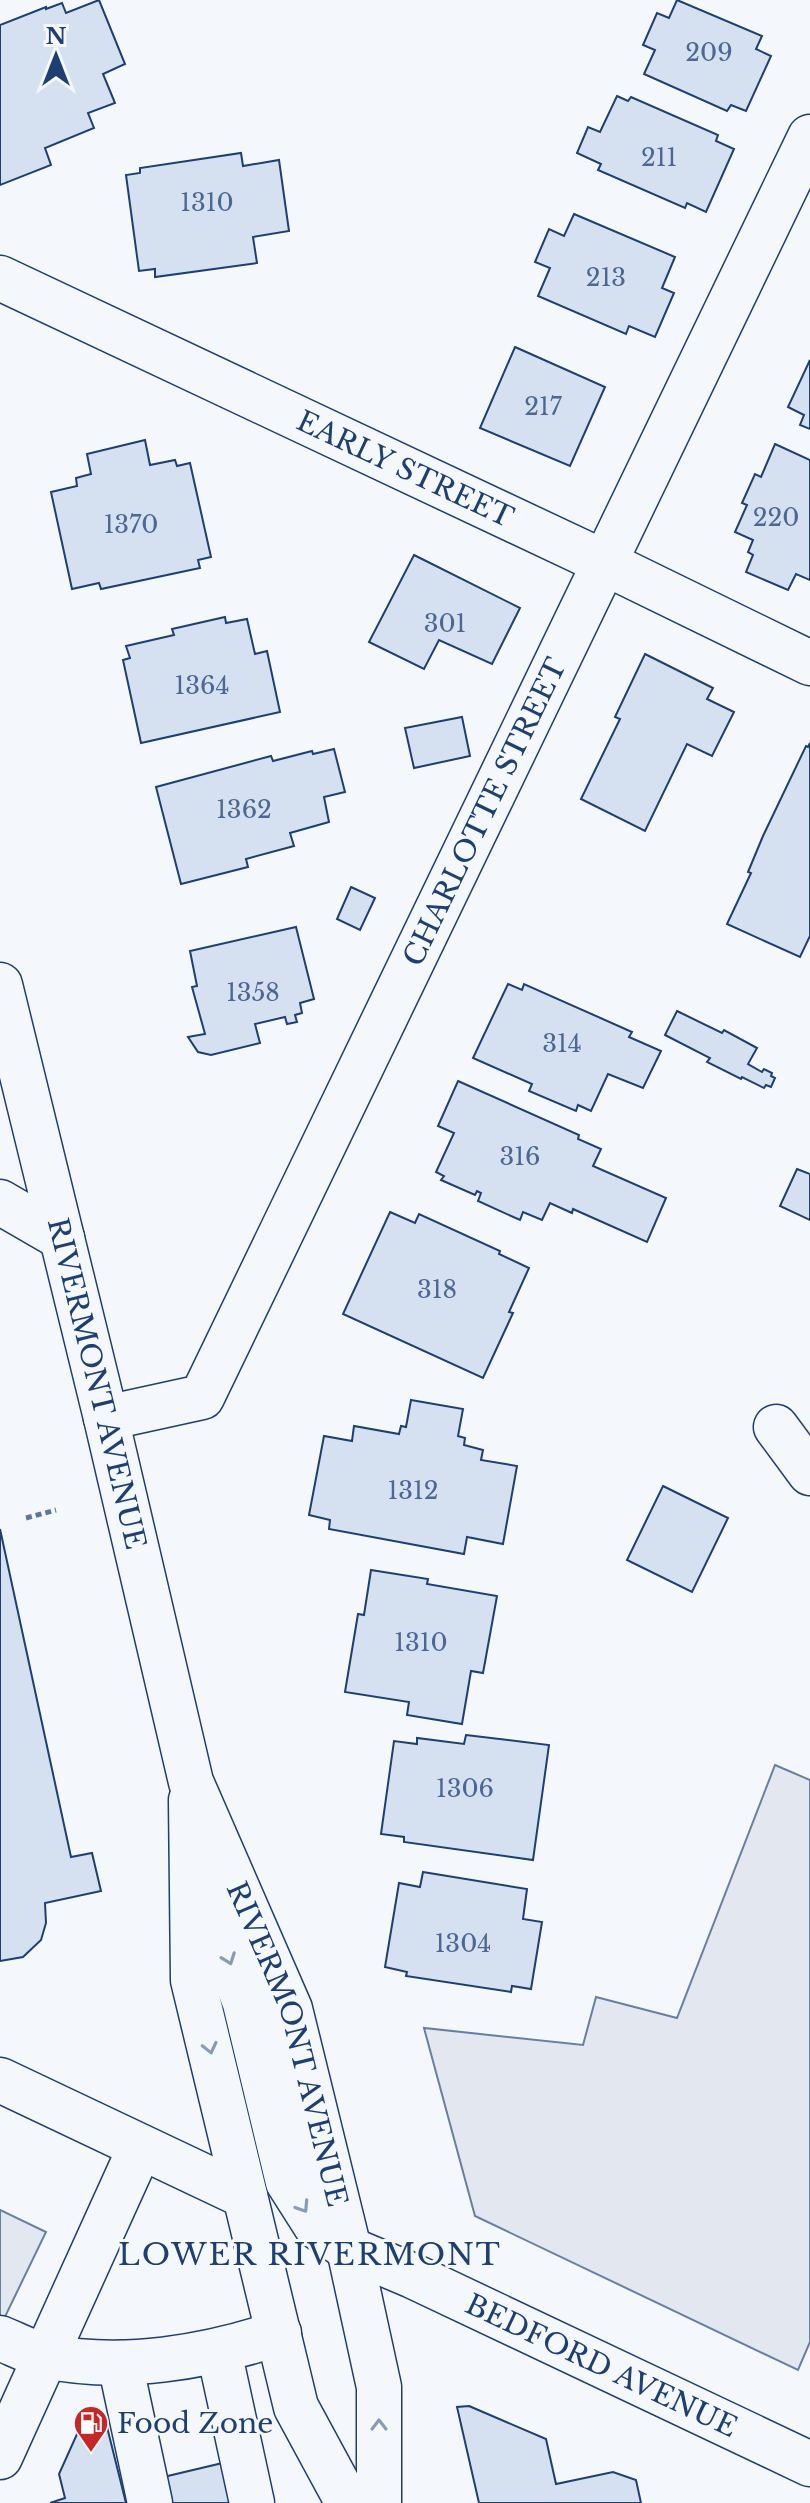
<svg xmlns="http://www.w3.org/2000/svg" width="810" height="2503" viewBox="0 0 810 2503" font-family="'Libre Baskerville',serif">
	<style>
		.parking { fill: #e3e8f0; stroke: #687fa3; stroke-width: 2 }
		.building { fill: #d5e0f0; stroke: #1d3f73; stroke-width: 2 }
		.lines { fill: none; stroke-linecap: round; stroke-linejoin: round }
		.minor-casing { stroke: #1d3f73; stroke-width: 47 }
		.major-casing { stroke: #1d3f73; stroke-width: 47 }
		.path { stroke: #5e769c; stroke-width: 5; stroke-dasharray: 6 4; stroke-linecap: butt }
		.minor { stroke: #f4f7fb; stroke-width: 44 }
		.major { stroke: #f4f7fb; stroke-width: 44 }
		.oneway { stroke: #889bb7 }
		.labels { text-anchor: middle; stroke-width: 6; stroke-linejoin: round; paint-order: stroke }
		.number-label { font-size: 24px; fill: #4b6792 }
		.street-label { font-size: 28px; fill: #1d3f73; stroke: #f4f7fb }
		.poi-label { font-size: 28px; fill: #1d3f73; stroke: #f4f7fb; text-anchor: start }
		.neighbourhood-label { font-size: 30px; letter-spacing: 2px; fill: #1d3f73; stroke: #f4f7fb }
	</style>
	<rect width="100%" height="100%" fill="#f4f7fb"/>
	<g class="parking">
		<path d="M775 1765 810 1780V2342L798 2370 475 2216 424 2028 583 2045 596 1997 677 2018Z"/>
		<path d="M0 2210 46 2232 0 2327Z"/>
	</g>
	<g class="building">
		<path d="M99 0 125 64 103 74 115 103 88 113 94 128 45 148 51 165 0 185V25L46 7V9L62 3 66 13Z"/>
		<path d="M677 0 762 36 756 49 771 56 746 111 731 105 727 111 644 74 655 50 643 45 657 13 669 18Z"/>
		<path d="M617 96 628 101 631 97 718 135 716 141 734 149 706 212 687 203 685 208 598 170 601 164 577 153 588 127 600 132Z"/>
		<path d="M241 153 243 166 279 160 289 231 253 237 257 263 155 277V269L139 271 126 175 140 173V168Z"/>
		<path d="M574 214 675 257 662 288 674 293 655 337 629 326 626 334 538 296 550 268 535 262 549 229 564 236Z"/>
		<path d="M515 347 605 387 570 466 480 428Z"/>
		<path d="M810 360V429L800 425 804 415 788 407Z"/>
		<path d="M145 440 150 465 175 460 177 466 190 463 211 557 198 560 200 568 101 589 99 583 72 589 51 492 77 486 76 478 91 474 87 454Z"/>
		<path d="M775 444 810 460V580L796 574 788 590 746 572 753 555 748 552 753 540 735 532 747 505 742 503 755 474 761 477Z"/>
		<path d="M414 555 520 608 492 664 439 640 424 669 369 642Z"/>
		<path d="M225 617 226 623 247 619 255 654 267 651 280 712 141 743 123 660 130 658 126 646 174 635 172 629Z"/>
		<path d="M645 654 713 688 707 699 734 712 712 756 687 744 645 831 581 799 620 719 615 717Z"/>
		<path d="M462 717 470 756 414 768 405 728Z"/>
		<path d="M810 743V936L800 957 727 924 751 873 748 872 763 836 806 746 808 747Z"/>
		<path d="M334 749 345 792 324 797 329 822 290 833 294 846 246 859 248 867 181 884 156 787 271 756 273 761 312 751 313 754Z"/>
		<path d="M351 887 375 898 360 930 337 919Z"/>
		<path d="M296 927 314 999 300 1003 302 1013 295 1015 297 1022 287 1024 285 1017 255 1024 260 1043 211 1055 198 1052 188 1037 205 1034 192 987 197 986 190 951Z"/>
		<path d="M508 984 522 990 524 984 632 1032 629 1037 661 1051 643 1088 608 1074 591 1111 578 1105 576 1111 529 1091 532 1084 473 1058Z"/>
		<path d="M677 1011 722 1033 724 1030 757 1048 748 1064 762 1072 764 1069 772 1073 771 1076 775 1078 771 1087 766 1085 764 1088 742 1077 741 1079 707 1062 710 1058 665 1035Z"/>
		<path d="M458 1081 579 1135 578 1139 601 1149 593 1166 666 1198 647 1242 573 1209 572 1213 550 1203 542 1220 523 1212 520 1220 478 1201 481 1193 477 1191 475 1195 441 1180 444 1176 436 1172 454 1133 438 1126Z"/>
		<path d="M797 1169 810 1174V1220L780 1206Z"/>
		<path d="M390 1212 415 1223 419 1214 500 1251 499 1254 529 1268 509 1312 513 1313 483 1378 343 1314Z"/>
		<path d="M411 1400 463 1409 458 1436 465 1438 464 1445 483 1450 481 1460 517 1466 503 1544 467 1537 464 1554 329 1529 330 1520 309 1515 324 1436 352 1441 354 1426 399 1434 401 1426 406 1427Z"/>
		<path d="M663 1486 728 1518 692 1592 627 1560Z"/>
		<path d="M0 1529 71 1857 92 1853 101 1891 45 1903 46 1923 41 1940 23 1957 0 1961Z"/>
		<path d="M371 1570 428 1579 427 1584 497 1596 483 1673 471 1671 462 1724 407 1715 409 1702 345 1692 358 1614 364 1615Z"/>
		<path d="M466 1735 549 1745 533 1860 404 1842V1837L381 1834 394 1741 417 1744V1738L464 1744Z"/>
		<path d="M423 1872 527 1889 523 1919 542 1922 531 1989 512 1986 511 1992 406 1976 407 1972 385 1967 399 1883 420 1887Z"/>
		<path d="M469 2406 546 2439 556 2484 613 2472 636 2480 641 2503H479L457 2407Z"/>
		<path d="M107 2427 126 2503H50L65 2498 59 2474 77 2434Z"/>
		<path d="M231 2461 241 2503H161L155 2479Z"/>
	</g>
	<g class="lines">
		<g class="minor-casing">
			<g id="minor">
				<path id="s1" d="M0 278 603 562 810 663"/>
				<path d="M0 1202 62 1238"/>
				<path id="s2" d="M106 1418 202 1397 810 137"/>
				<path d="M776 1427 810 1473"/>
				<path d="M0 2080 245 2196"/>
				<path id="s3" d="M349 2249 413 2276 810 2464"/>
				<path d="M0 2338C15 2344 31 2353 46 2356 122 2372 207 2357 279 2333"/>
				<path d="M219 2351 252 2503"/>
				<path d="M120 2363 150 2503"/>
				<path d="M0 2457 140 2148"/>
			</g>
		</g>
		<g class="major-casing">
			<g id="major">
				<path id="s4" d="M0 985 106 1418 191 1782 290 2009 349 2249 379 2387V2503"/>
				<path d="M191 1800 193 1980 296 2407 348 2503"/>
				<path d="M203 1888 245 2003 288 2182 316 2226 349 2249"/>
			</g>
		</g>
		<path class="path" d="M26 1518 56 1510"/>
		<use href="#minor" class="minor"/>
		<use href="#major" class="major"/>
	</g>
	<defs><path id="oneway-chevron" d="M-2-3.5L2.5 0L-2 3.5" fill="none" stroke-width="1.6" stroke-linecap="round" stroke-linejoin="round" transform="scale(2)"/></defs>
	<g class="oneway">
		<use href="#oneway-chevron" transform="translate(229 1959) rotate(70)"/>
		<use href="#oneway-chevron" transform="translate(210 2048) rotate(77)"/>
		<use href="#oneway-chevron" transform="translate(303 2207) rotate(57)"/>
		<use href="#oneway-chevron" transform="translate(379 2425) rotate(-90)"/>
	</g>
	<defs>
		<g id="fuel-pin" transform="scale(1.8)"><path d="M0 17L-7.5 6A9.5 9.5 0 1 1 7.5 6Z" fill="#c62828" stroke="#f4f7fb"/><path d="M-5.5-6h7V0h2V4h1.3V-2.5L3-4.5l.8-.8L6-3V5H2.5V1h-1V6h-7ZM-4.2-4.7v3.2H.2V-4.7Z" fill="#fff"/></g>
	</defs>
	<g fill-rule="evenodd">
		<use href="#fuel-pin" x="91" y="2423"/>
	</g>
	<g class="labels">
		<g class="number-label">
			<text x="709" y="61">209</text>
			<text x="659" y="166">211</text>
			<text x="207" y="211">1310</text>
			<text x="606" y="286">213</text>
			<text x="543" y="415">217</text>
			<text x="776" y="526">220</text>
			<text x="131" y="533">1370</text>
			<text x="445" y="632">301</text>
			<text x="202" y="694">1364</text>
			<text x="244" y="818">1362</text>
			<text x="253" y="1001">1358</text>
			<text x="562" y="1052">314</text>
			<text x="520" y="1165">316</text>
			<text x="437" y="1298">318</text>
			<text x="413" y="1499">1312</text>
			<text x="421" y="1651">1310</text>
			<text x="465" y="1797">1306</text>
			<text x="463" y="1952">1304</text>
		</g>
		<g class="street-label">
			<text dy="10" stroke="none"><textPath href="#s1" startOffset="448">EARLY STREET</textPath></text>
			<text dy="10" stroke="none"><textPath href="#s2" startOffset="748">CHARLOTTE STREET</textPath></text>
			<text dy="10" stroke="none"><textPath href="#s4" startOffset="410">RIVERMONT AVENUE</textPath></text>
			<text dy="10" stroke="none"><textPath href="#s4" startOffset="1100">RIVERMONT AVENUE</textPath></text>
			<text dy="10" stroke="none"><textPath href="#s3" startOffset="278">BEDFORD AVENUE</textPath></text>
		</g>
		<g class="poi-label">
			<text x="117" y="2433">Food Zone</text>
		</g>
		<g class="neighbourhood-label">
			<text x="310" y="2265">LOWER RIVERMONT</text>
		</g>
	</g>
	<g transform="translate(56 56)" stroke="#f4f7fb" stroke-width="6" paint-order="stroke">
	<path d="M0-6L14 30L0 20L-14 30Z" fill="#1d3f73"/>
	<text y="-12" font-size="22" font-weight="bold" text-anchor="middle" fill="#1d3f73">N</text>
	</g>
</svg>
